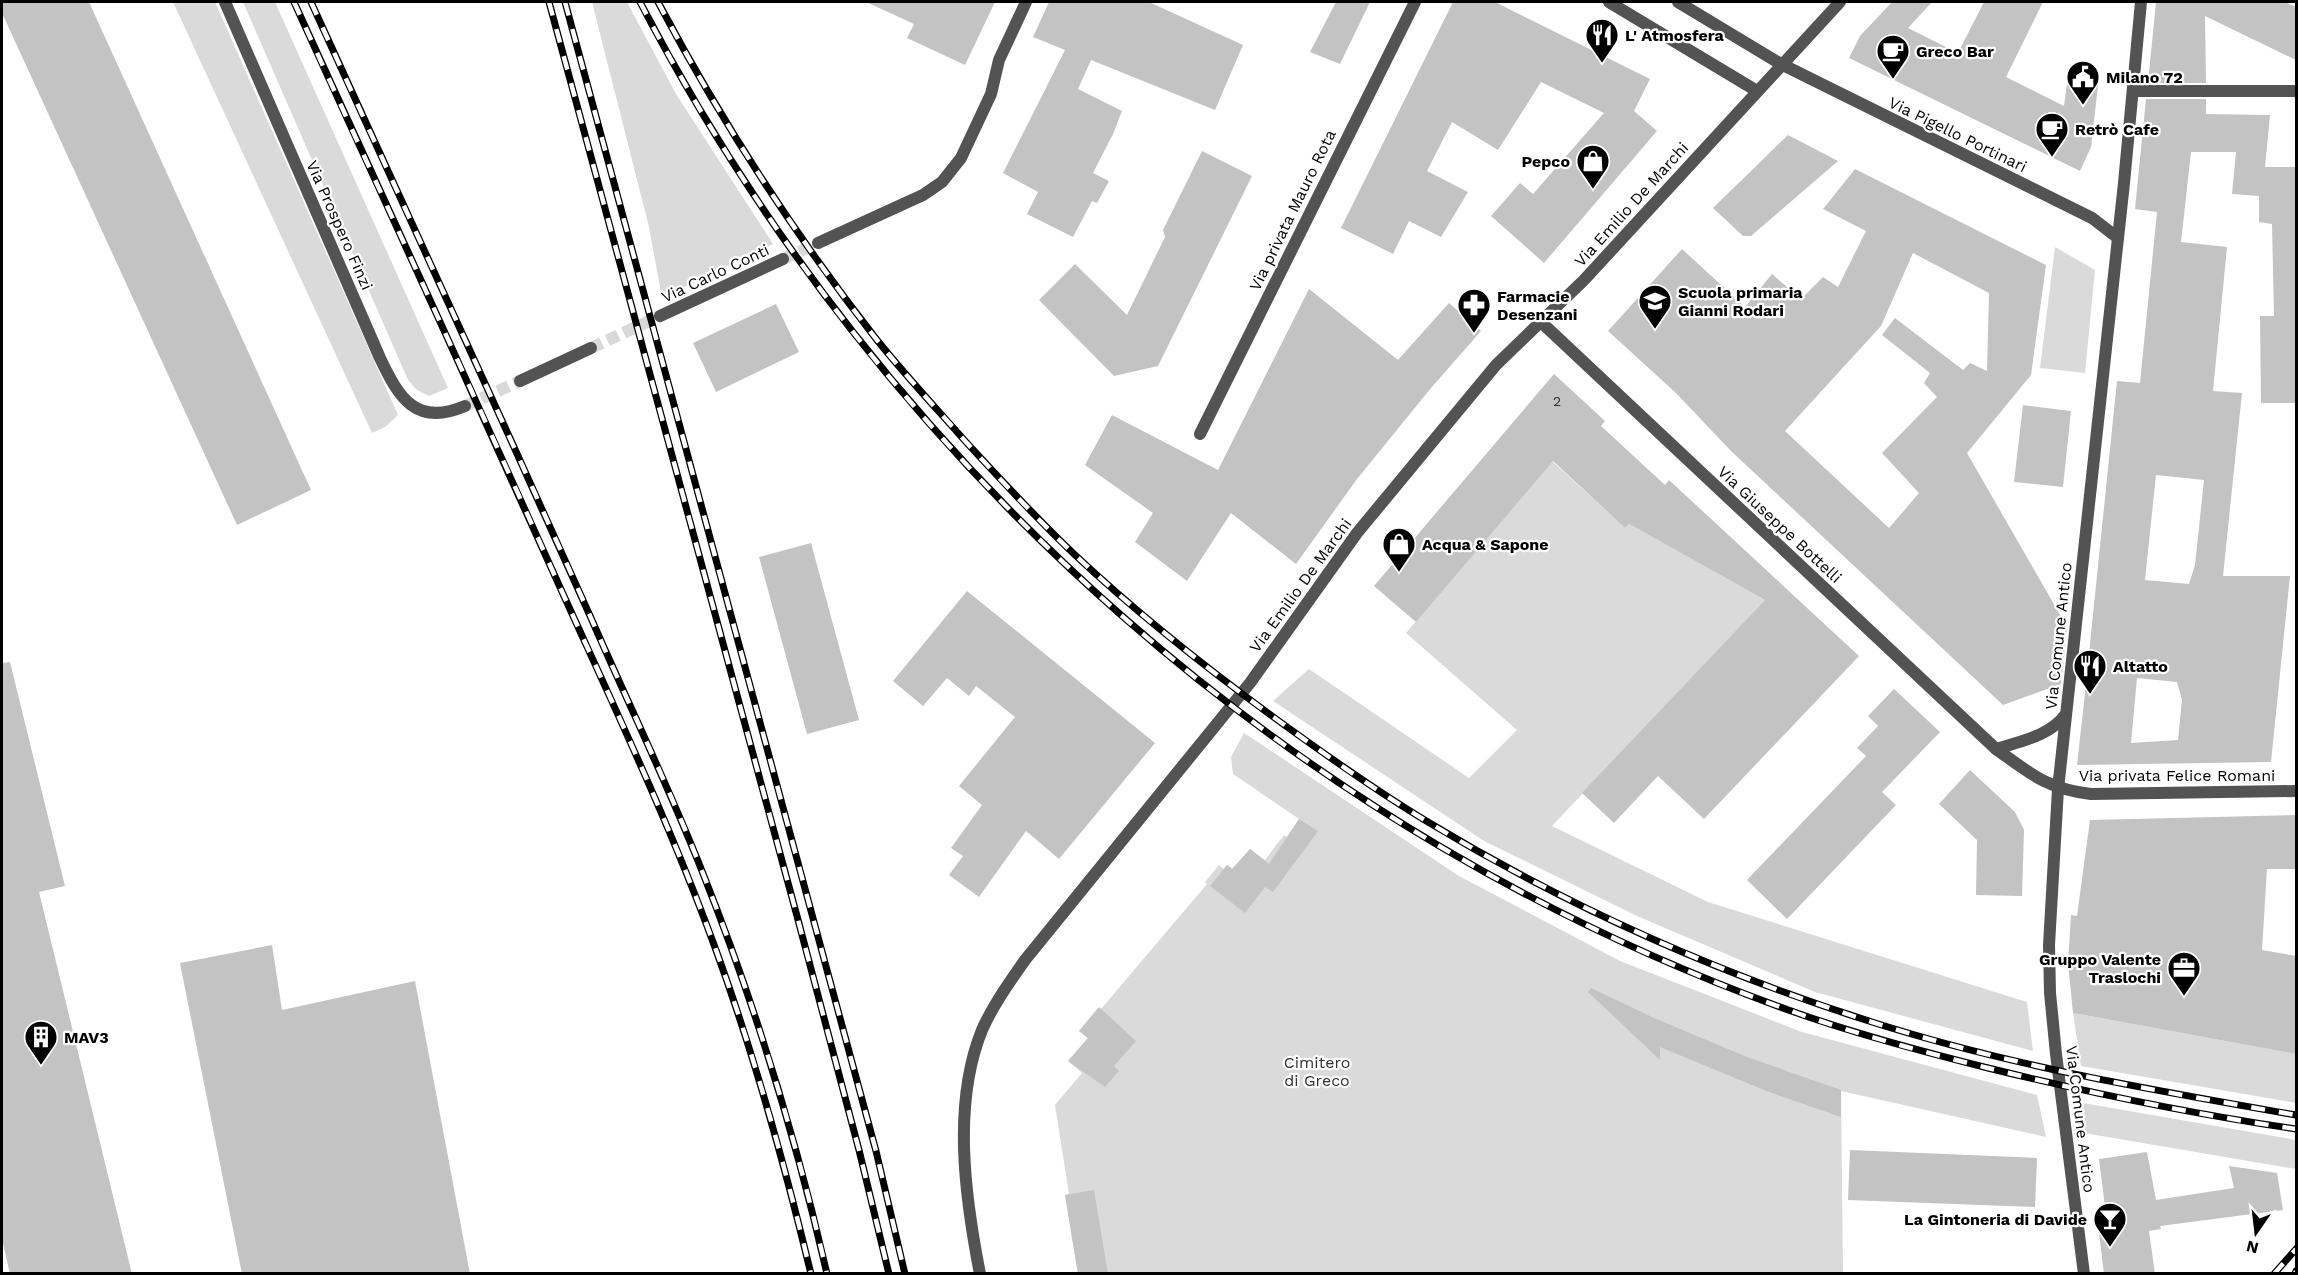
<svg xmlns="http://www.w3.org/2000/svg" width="2298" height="1275" viewBox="0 0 2298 1275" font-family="'Work Sans',sans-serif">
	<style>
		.green { fill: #dadada }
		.building { fill: #c3c3c3; fill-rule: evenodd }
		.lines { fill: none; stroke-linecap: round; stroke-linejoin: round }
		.minor-tunnel { stroke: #d9d9d9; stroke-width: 12; stroke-dasharray: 12 6; stroke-linecap: butt }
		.minor { stroke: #535353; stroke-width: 12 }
		.tertiary { stroke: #535353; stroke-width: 12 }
		.rail-casing { stroke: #000; stroke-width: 7 }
		.rail { stroke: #fff; stroke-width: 4.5; stroke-dasharray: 14; stroke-linecap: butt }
		.labels { text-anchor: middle; stroke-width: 4.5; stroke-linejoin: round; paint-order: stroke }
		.number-label { font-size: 14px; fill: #313131 }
		.poi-label { font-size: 16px; font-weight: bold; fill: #000; stroke: #fff; text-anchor: start }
		.street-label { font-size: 16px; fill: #000; stroke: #fff }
		.park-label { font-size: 16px; fill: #313131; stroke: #fff }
	</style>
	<rect width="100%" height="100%" fill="#fff"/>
	<g class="green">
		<path d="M173 2H215L398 415 385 427 372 433Z"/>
		<path d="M243 2H275L448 388 429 396 417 390 408 380Z"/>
		<path d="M592 2H627L676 94 773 244 662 298 649 227Z"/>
		<path d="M2055 247 2095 270 2085 373 2040 368Z"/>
		<path d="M1552 461 1625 528 1629 524 1765 600 1552 826 1708 902 2027 1002 2033 1051 1815 992 1637 916 1484 841 1273 701 1309 669 1469 778 1517 730 1406 633Z"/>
		<path d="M1244 733 1459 876 1620 961 1802 1032 2037 1095 2046 1137 1841 1091 1843 1273 1078 1274 1065 1195 1069 1194 1055 1105 1082 1073 1068 1061 1088 1038 1079 1031 1098 1008 1101 1009 1207 884 1205 882 1219 865 1224 869 1227 865 1233 869 1250 849 1265 860 1284 835 1287 837 1299 819 1233 774 1231 757Z"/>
		<path d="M2073 1013 2296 1054V1103L2081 1066Z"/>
		<path d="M2083 1103 2296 1140V1169L2084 1133Z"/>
	</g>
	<g class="building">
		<path d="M2 2H89L311 490 237 525 2 13Z"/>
		<path d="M866 2H995L965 65 907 38 914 24Z"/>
		<path d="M1049 2H1149L1243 45 1215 110 1091 60 1078 89 1122 111 1113 134 1093 173 1109 181 1097 203 1092 201 1073 237 1027 214 1038 192 1003 173 1065 50 1033 37Z"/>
		<path d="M1336 2H1370L1340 64 1310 52Z"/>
		<path d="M1453 2H1495L1650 79 1634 111 1657 131 1544 263 1491 216 1520 183 1533 194 1604 113 1541 82 1498 150 1452 122 1427 171 1468 192 1441 237 1409 221 1393 254 1341 228Z"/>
		<path d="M1892 2H1932L1908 28 1958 53 1984 2H2043L2006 77 2064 106 2067 83 2098 86 2091 147 2080 171 1849 58 1860 36Z"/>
		<path d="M2156 2H2285L2296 7V60L2205 16 2206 83H2148Z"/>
		<path d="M2146 99H2206V114L2270 115 2265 167H2296V403H2261L2260 316H2274L2272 224 2259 222V196L2232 194 2236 152H2191L2181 242 2227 247 2213 391 2242 393 2223 576H2290L2271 762 2077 765 2087 675 2078 678 2081 652 2088 663 2117 381 2140 383 2157 212 2135 209ZM2156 475 2204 480 2195 565 2189 584 2145 580ZM2137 678 2177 682 2182 700 2178 740 2131 743Z"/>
		<path d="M1788 135 1838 161 1751 236H1743L1713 208Z"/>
		<path d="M1202 151 1252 176 1158 366 1114 376 1039 300 1075 264 1127 315 1165 237 1163 230Z"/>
		<path d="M1855 169 2046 265 2031 375 1967 453 2067 627 2061 684 2003 705 1731 451 1676 393 1608 331 1682 249 1745 307 1772 274 1801 299 1823 277 1838 287 1866 231 1823 209ZM1913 253 1989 293 1987 371 1970 363 1963 370 1895 318 1882 335 1930 373 1924 383 1937 397 1882 453 1919 493 1889 528 1785 431 1881 326Z"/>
		<path d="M1309 289 1398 360 1449 303 1481 331 1431 388 1357 479 1296 564 1231 513 1187 581 1135 542 1153 513 1085 465 1112 415 1218 470Z"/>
		<path d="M776 304 799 352 716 392 693 343Z"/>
		<path d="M1554 374 1605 421 1601 426 1665 485 1669 480 1859 656 1704 819 1658 776 1614 823 1582 793 1765 600 1629 524 1625 528 1553 461 1416 622 1374 586Z"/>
		<path d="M2023 405 2071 411 2063 487 2014 482Z"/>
		<path d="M811 543 859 720 807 734 759 557Z"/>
		<path d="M967 591 1155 743 1059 859 1026 831 979 897 949 875 963 856 951 848 982 805 959 786 1015 717 976 686 969 696 947 678 923 706 893 681Z"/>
		<path d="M10 662 65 886 39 892 132 1274H10L2 1239V663Z"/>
		<path d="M1894 689 1940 732 1882 792 1896 805 1787 919 1747 880 1866 756 1857 748 1878 726 1868 716Z"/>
		<path d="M1970 770 2015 812 2024 830 2022 896 1976 895 1977 840 1939 804Z"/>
		<path d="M2296 815V869H2267L2262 950 2296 956V1054L2073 1013 2068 963 2071 915 2077 916 2090 820Z"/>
		<path d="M1299 819 1318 831 1273 892 1265 887 1245 913 1210 886 1227 865 1232 869 1250 849 1269 864Z"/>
		<path d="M272 945 282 1010 415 981 470 1274H242L180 963Z"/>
		<path d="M1591 988 1654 1018 1747 1057 1841 1090V1117L1769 1092 1660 1047V1060L1588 992Z"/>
		<path d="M1099 1007 1136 1041 1114 1066 1119 1071 1105 1087 1068 1061 1088 1038 1079 1031Z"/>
		<path d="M1850 1150 2037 1158 2035 1207 1848 1200Z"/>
		<path d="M2147 1152 2156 1200 2234 1188 2229 1166 2277 1173 2283 1210 2160 1226 2161 1229 2149 1231 2155 1274H2104L2099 1233 2108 1231 2099 1159Z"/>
		<path d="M1094 1190 1108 1274H1078L1065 1195Z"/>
	</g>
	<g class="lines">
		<g class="minor-tunnel">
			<path d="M783 259 818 243"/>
			<path d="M591 348 660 316"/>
			<path d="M465 406 520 381"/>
		</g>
		<g class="minor">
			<path d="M225 2 380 358C399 398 416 427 465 406"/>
			<path d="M1609 2 1757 91"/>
			<path d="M1678 2 1781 64 2092 218 2118 238"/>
			<path d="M2133 91H2296"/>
			<path d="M818 243 923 195 942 182 961 158 991 94 999 60 1026 2"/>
			<path d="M660 316 783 259"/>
			<path d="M1541 322 1996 749C2031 774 2047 789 2091 794L2296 791"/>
			<path d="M520 381 591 348"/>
			<path d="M1200 434 1415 2"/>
			<path d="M1996 749C2021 741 2050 736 2066 714"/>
			<path d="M2084 1274 2056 1054 2050 993 2049 945 2058 789 2124 183 2141 2"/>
		</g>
		<path class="tertiary" d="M980 1274C965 1197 952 1104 982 1030 993 1005 1009 983 1025 960L1250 683 1357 533 1496 365 1584 280 1840 2"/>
		<g class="rail-casing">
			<g id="rail">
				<path d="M294 2C380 192 469 383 554 574 609 696 667 817 713 942 753 1050 784 1162 811 1274"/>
				<path d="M311 2C404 207 499 412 591 618 628 703 668 785 702 871 754 1002 796 1137 827 1274"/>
				<path d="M549 2 797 916 859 1150 889 1274"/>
				<path d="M565 2 876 1151 905 1274"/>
				<path d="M640 2C882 468 1300 838 1797 1013 1859 1035 1924 1052 1988 1068 2090 1093 2193 1114 2296 1129"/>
				<path d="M658 2C721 121 794 234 877 340 905 375 936 408 966 442 1001 480 1036 518 1074 554 1139 615 1210 671 1283 724 1330 758 1378 792 1428 822 1567 906 1717 973 1872 1022 2010 1066 2153 1090 2296 1115"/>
				<path d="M2274 1274 2296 1249"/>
				<path d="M2295 1274 2296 1271"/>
			</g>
		</g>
		<use href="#rail" class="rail"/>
	</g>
	<defs>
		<g id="restaurant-pin" transform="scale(1.725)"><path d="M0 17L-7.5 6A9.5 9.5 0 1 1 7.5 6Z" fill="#000" stroke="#fff"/><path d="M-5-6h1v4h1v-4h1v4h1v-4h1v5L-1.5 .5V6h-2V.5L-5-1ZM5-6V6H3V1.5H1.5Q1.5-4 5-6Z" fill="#fff"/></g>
		<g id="cafe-pin" transform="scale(1.725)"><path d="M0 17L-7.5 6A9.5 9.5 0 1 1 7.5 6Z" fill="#000" stroke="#fff"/><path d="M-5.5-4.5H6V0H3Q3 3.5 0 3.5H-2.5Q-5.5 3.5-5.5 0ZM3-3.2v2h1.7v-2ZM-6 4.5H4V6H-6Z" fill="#fff"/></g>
		<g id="civic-pin" transform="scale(1.725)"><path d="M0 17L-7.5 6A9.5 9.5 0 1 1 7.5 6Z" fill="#000" stroke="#fff"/><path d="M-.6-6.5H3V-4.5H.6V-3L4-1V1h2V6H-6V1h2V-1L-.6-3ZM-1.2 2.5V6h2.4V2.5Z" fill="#fff"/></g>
		<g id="shop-pin" transform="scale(1.725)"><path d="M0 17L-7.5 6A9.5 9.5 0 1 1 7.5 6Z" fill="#000" stroke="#fff"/><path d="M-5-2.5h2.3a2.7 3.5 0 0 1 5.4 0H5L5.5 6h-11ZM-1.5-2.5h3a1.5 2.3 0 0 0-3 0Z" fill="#fff"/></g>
		<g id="school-pin" transform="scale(1.725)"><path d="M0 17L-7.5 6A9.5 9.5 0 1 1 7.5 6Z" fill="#000" stroke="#fff"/><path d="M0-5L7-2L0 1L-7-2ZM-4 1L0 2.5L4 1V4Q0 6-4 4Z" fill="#fff"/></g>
		<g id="pharmacy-pin" transform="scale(1.725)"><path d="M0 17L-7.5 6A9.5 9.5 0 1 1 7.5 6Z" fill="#000" stroke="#fff"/><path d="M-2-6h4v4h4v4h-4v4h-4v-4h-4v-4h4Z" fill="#fff"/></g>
		<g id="office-pin" transform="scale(1.725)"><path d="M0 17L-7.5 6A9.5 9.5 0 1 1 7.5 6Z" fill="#000" stroke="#fff"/><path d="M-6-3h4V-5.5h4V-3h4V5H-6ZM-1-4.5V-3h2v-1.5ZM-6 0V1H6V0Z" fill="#fff"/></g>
		<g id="building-pin" transform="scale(1.725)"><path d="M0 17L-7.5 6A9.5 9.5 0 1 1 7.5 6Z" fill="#000" stroke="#fff"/><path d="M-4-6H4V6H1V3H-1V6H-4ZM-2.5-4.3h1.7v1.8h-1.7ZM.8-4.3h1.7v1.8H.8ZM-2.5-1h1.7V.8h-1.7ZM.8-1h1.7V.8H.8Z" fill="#fff"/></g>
		<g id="bar-pin" transform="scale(1.725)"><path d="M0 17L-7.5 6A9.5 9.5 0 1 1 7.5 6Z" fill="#000" stroke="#fff"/><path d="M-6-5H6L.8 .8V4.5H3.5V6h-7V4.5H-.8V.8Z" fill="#fff"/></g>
	</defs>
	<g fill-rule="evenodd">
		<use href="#restaurant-pin" x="1602" y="35"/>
		<use href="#cafe-pin" x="1893" y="51"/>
		<use href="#civic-pin" x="2083" y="77"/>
		<use href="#cafe-pin" x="2052" y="129"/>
		<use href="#shop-pin" x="1593" y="161"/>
		<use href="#school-pin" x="1655" y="301"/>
		<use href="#pharmacy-pin" x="1474" y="305"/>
		<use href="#shop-pin" x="1399" y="544"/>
		<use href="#restaurant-pin" x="2090" y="666"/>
		<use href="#office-pin" x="2184" y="968"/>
		<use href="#building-pin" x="41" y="1037"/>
		<use href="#bar-pin" x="2110" y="1219"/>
	</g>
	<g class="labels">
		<g class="number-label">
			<text x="1557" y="406">2</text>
		</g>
		<g class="poi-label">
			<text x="1625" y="41">L' Atmosfera</text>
			<text x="1916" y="57">Greco Bar</text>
			<text x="2106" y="83">Milano 72</text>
			<text x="2075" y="135">Retrò Cafe</text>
			<text x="1570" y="167" text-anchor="end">Pepco</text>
			<text x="1678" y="298">Scuola primaria<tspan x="1678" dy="18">Gianni Rodari</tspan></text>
			<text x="1497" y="302">Farmacie<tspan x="1497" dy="18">Desenzani</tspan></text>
			<text x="1422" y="550">Acqua &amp; Sapone</text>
			<text x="2113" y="672">Altatto</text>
			<text x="2161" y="965" text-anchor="end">Gruppo Valente<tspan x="2161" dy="18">Traslochi</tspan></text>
			<text x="64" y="1043">MAV3</text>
			<text x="2087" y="1225" text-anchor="end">La Gintoneria di Davide</text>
		</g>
		<g class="street-label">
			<text transform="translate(1958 134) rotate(26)" y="6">Via Pigello Portinari</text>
			<text transform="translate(1631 204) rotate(-48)" y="6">Via Emilio De Marchi</text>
			<text transform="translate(1292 210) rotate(-64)" y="6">Via privata Mauro Rota</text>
			<text transform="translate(340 225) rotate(66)" y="6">Via Prospero Finzi</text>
			<text transform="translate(715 273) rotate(-25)" y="6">Via Carlo Conti</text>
			<text transform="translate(1780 524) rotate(43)" y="6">Via Giuseppe Bottelli</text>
			<text transform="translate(1300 585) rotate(-54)" y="6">Via Emilio De Marchi</text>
			<text transform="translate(2058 636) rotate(-84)" y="6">Via Comune Antico</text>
			<text x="2177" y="781">Via privata Felice Romani</text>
			<text transform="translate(2081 1119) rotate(83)" y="6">Via Comune Antico</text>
		</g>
		<g class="park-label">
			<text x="1317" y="1068">Cimitero<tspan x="1317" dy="18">di Greco</tspan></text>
		</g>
	</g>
	<rect width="2298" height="1275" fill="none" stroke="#000000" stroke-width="6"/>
	<g transform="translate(2256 1233) rotate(194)" stroke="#ffffff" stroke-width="4.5" paint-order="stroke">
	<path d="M0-4.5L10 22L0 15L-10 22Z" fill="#000000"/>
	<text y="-9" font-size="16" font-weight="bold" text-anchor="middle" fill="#000000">N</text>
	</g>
</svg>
